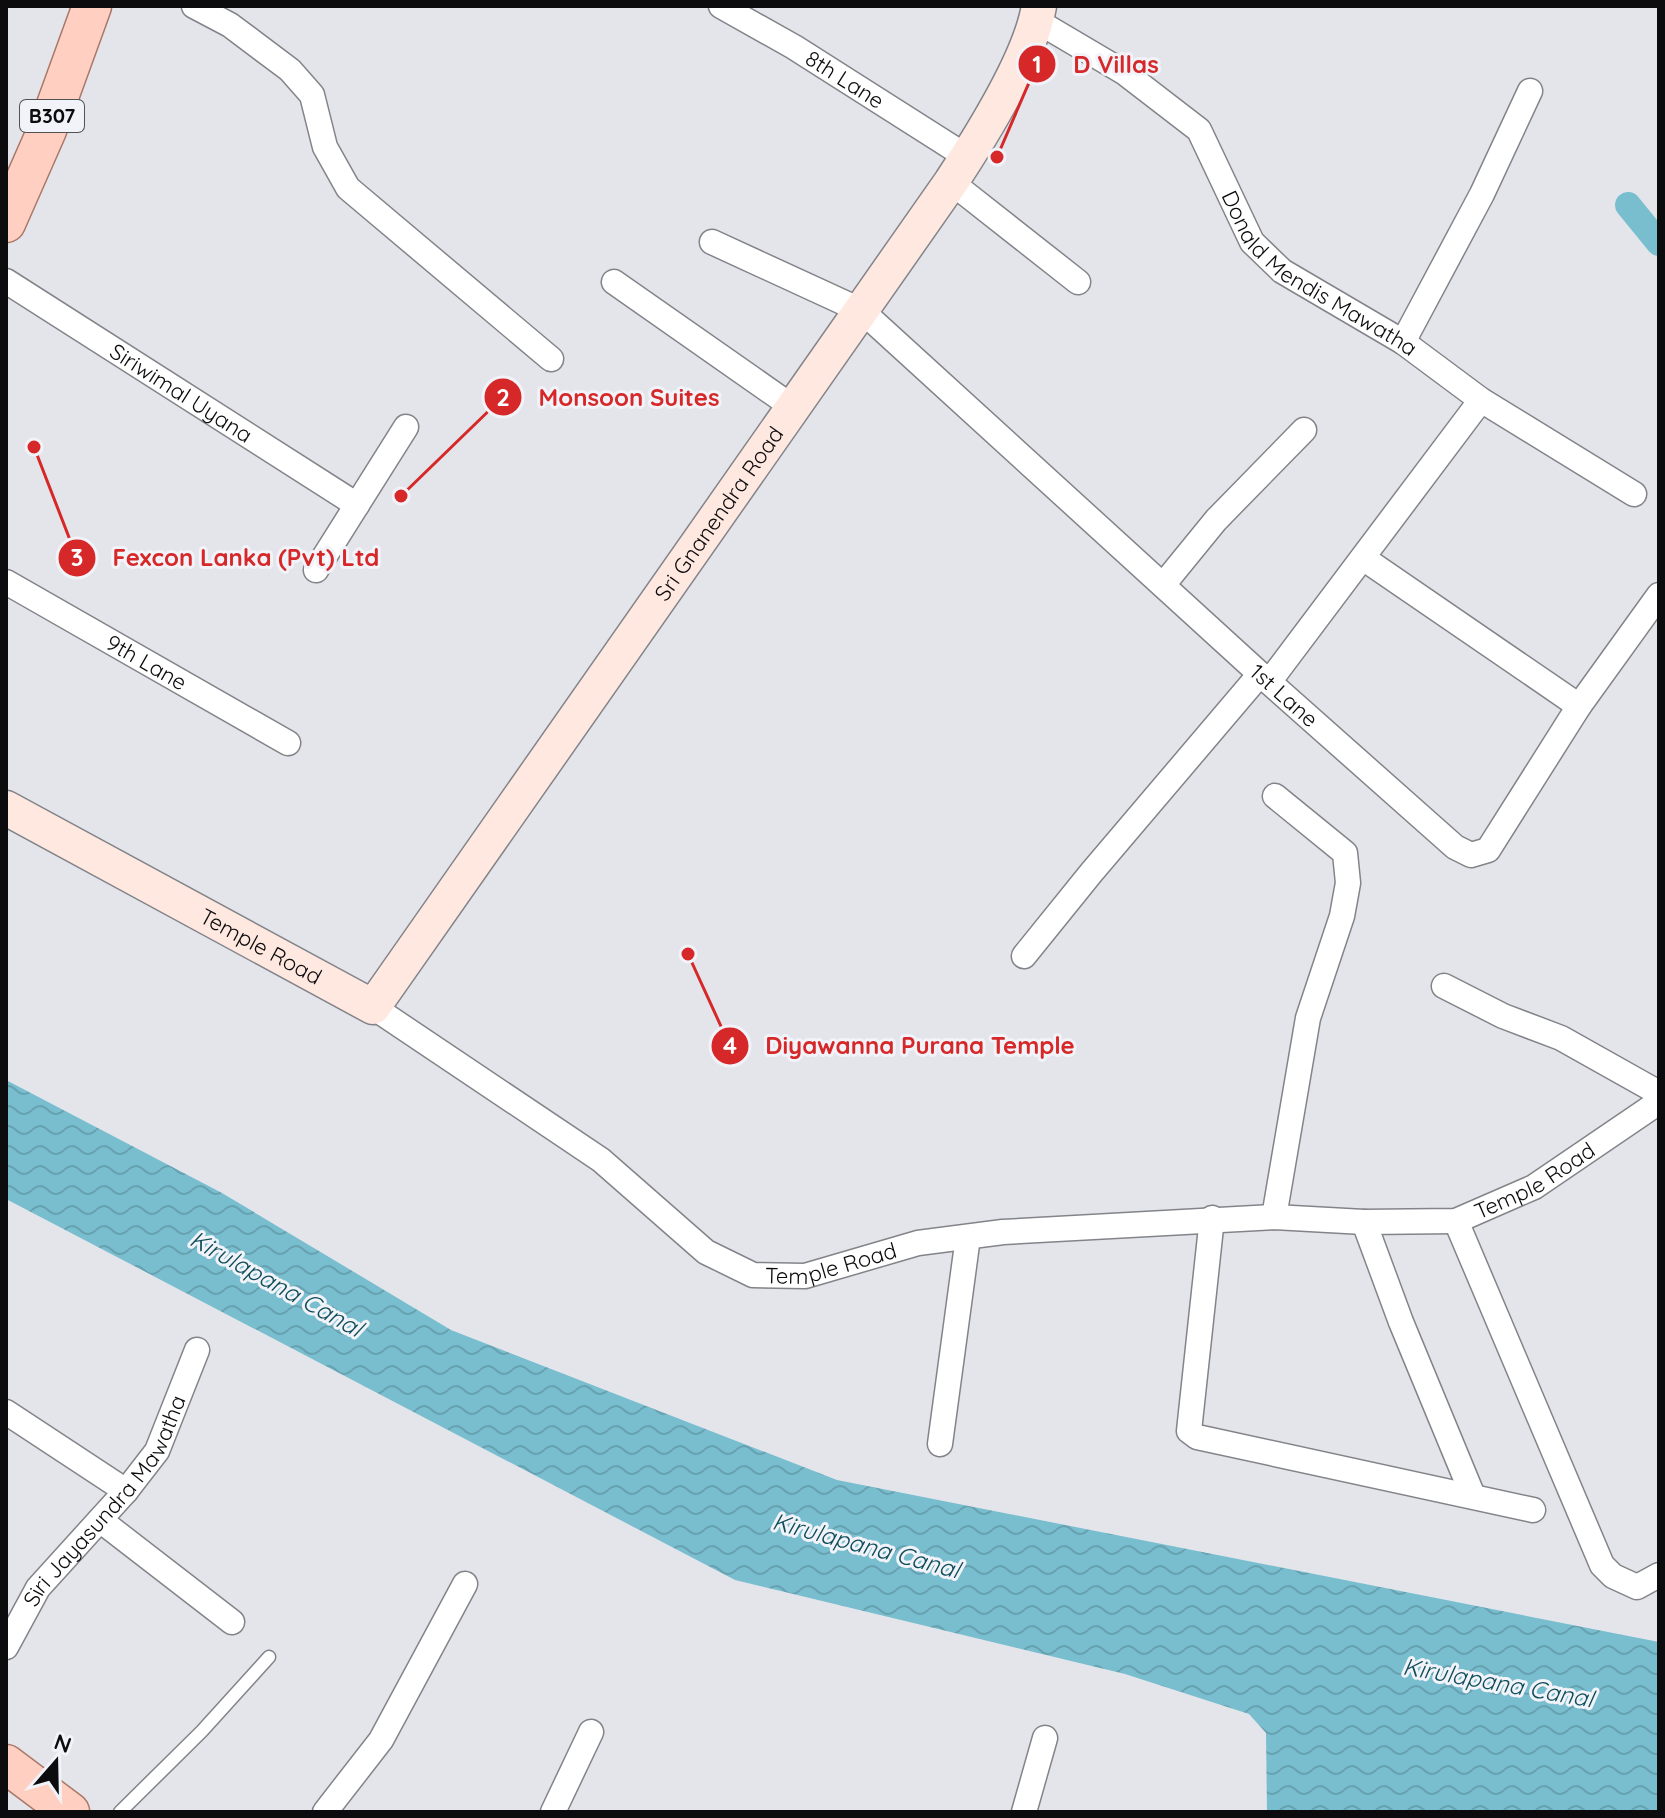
<svg xmlns="http://www.w3.org/2000/svg" width="1665" height="1818" viewBox="0 0 1665 1818" font-family="Quicksand,sans-serif">
	<style>
		.water { fill: url(#water-waves) }
		.lines { fill: none; stroke-linecap: round; stroke-linejoin: round }
		.canal { stroke: #78becf; stroke-width: 26 }
		.lane-casing { stroke: #838489; stroke-width: 15 }
		.street-casing { stroke: #838489; stroke-width: 27 }
		.secondary-casing { stroke: #838489; stroke-width: 37 }
		.primary-casing { stroke: #aa7768; stroke-width: 41 }
		.lane { stroke: #fff; stroke-width: 12 }
		.street { stroke: #fff; stroke-width: 24 }
		.secondary { stroke: #ffe8e0; stroke-width: 34 }
		.primary { stroke: #ffd0c1; stroke-width: 38 }
		.labels { text-anchor: middle; stroke-width: 6; stroke-linejoin: round; paint-order: stroke }
		.shield { fill: #f1f3f9; stroke: #515154; stroke-width: 2 }
		.shield-label { font-size: 20px; font-weight: bold; fill: #0c0c0e }
		.street-label { font-size: 22px; fill: #0c0c0e; stroke: #f1f3f9 }
		.water-label { font-size: 24px; font-style: italic; fill: #0e4d59; stroke: #f1f3f9 }
		.leader { fill: none; stroke: #d62828; stroke-width: 3 }
		.callout-dot { fill: #d62828; stroke: #f1f3f9; stroke-width: 3 }
		.mark-label { font-size: 24px; text-anchor: middle; font-weight: bold; fill: #fff }
		.callout-label { font-size: 24px; text-anchor: middle; font-weight: bold; fill: #d62828; stroke: #f1f3f9; stroke-width: 6; stroke-linejoin: round; paint-order: stroke }
	</style>
	<defs>
		<pattern id="water-waves" width="16" height="10" patternUnits="userSpaceOnUse" patternTransform="scale(2)"><rect width="16" height="10" fill="#78becf"/><path d="M0 5q4-4 8 0t8 0" fill="none" stroke="#67a2b1"/></pattern>
	</defs>
	<rect width="100%" height="100%" fill="#e4e5eb"/>
	<path class="water" d="M6 1080 222 1193 451 1330 837 1480 1659 1642V1812H1267L1266 1733 1249 1714 1125 1674 735 1580 6 1199Z"/>
	<g class="lines">
		<path class="canal" d="M1628 205 1659 243"/>
		<g class="lane-casing">
			<path id="lane" d="M120 1812 202 1731 269 1657"/>
		</g>
		<g class="street-casing">
			<g id="street">
				<path d="M194 6 230 25 290 70 312 95 325 147 348 188 551 359"/>
				<path id="s1" d="M721 6 794 47 967 157"/>
				<path id="s2" d="M1037 21 1125 73 1199 130 1252 242 1282 271 1403 342 1481 400 1634 494"/>
				<path d="M951 182 1078 282"/>
				<path id="s3" d="M712 242 862 311 1260 674 1455 847 1471 855 1488 850 1579 706 1659 595"/>
				<path id="s4" d="M6 281 357 505"/>
				<path d="M614 282 794 408"/>
				<path d="M1403 342 1482 194 1530 91"/>
				<path d="M1363 558 1579 706"/>
				<path d="M316 570 406 427"/>
				<path id="s5" d="M6 582 288 743"/>
				<path d="M1163 585 1216 520 1304 430"/>
				<path d="M1269 682 1481 400"/>
				<path d="M1024 956 1091 873 1260 674"/>
				<path d="M1444 986 1503 1016 1561 1038 1659 1093"/>
				<path id="s6" d="M373 1007 601 1160 706 1252 753 1275 805 1276 918 1243 1003 1232 1274 1217 1364 1222 1456 1221 1534 1187 1659 1102"/>
				<path d="M1274 1217 1308 1018 1342 916 1348 883 1345 853 1275 796"/>
				<path d="M1212 1218 1189 1431 1197 1437 1533 1510"/>
				<path d="M1456 1221 1602 1565 1613 1576 1637 1587 1659 1575"/>
				<path d="M1364 1222 1401 1322 1473 1496"/>
				<path d="M6 1412 126 1491"/>
				<path d="M940 1444 968 1237"/>
				<path d="M100 1520 232 1622"/>
				<path id="s7" d="M6 1647 38 1588 126 1491 157 1451 197 1350"/>
				<path d="M325 1812 381 1740 465 1584"/>
				<path d="M553 1812 591 1732"/>
				<path d="M1024 1812 1045 1738"/>
			</g>
		</g>
		<g class="secondary-casing">
			<g id="secondary">
				<path id="s8" d="M6 808 373 1007 951 182C980 138 1031 56 1039 6"/>
			</g>
		</g>
		<g class="primary-casing">
			<g id="primary">
				<path d="M6 223 47 130 92 6"/>
				<path d="M6 1764 70 1812"/>
			</g>
		</g>
		<use href="#lane" class="lane"/>
		<use href="#street" class="street"/>
		<use href="#secondary" class="secondary"/>
		<use href="#primary" class="primary"/>
	</g>
	<g class="labels">
		<rect class="shield" x="20" y="100" width="64" height="32" rx="6"/>
		<g class="shield-label">
			<text x="52" y="123">B307</text>
		</g>
		<g class="street-label">
			<text dy="8" stroke="none"><textPath href="#s1" startOffset="144">8th Lane</textPath></text>
			<text dy="8" stroke="none"><textPath href="#s2" startOffset="390">Donald Mendis Mawatha</textPath></text>
			<text dy="8" stroke="none"><textPath href="#s4" startOffset="208">Siriwimal Uyana</textPath></text>
			<text dy="8" stroke="none"><textPath href="#s8" startOffset="1020">Sri Gnanendra Road</textPath></text>
			<text dy="8" stroke="none"><textPath href="#s5" startOffset="162">9th Lane</textPath></text>
			<text dy="8" stroke="none"><textPath href="#s3" startOffset="736">1st Lane</textPath></text>
			<text dy="8" stroke="none"><textPath href="#s8" startOffset="290">Temple Road</textPath></text>
			<text dy="8" stroke="none"><textPath href="#s6" startOffset="1264">Temple Road</textPath></text>
			<text dy="8" stroke="none"><textPath href="#s6" startOffset="546">Temple Road</textPath></text>
			<text dy="8" stroke="none"><textPath href="#s7" startOffset="178">Siri Jayasundra Mawatha</textPath></text>
		</g>
		<g class="water-label">
			<text transform="translate(276 1284) rotate(29)" y="8">Kirulapana Canal</text>
			<text transform="translate(866 1546) rotate(15)" y="8">Kirulapana Canal</text>
			<text transform="translate(1498 1683) rotate(10)" y="8">Kirulapana Canal</text>
		</g>
	</g>
	<path class="leader" d="M997 157L1037 64M401 496L503 397M34 447L77 558M688 954L730 1046"/>
	<g class="callout-dot">
		<circle cx="997" cy="157" r="8"/>
		<circle cx="401" cy="496" r="8"/>
		<circle cx="34" cy="447" r="8"/>
		<circle cx="688" cy="954" r="8"/>
		<circle cx="1037" cy="64" r="20"/>
		<circle cx="503" cy="397" r="20"/>
		<circle cx="77" cy="558" r="20"/>
		<circle cx="730" cy="1046" r="20"/>
	</g>
	<g class="mark-label">
		<text x="1037" y="73">1</text>
		<text x="503" y="406">2</text>
		<text x="77" y="566">3</text>
		<text x="730" y="1054">4</text>
	</g>
	<g class="callout-label">
		<text x="1116" y="73">D Villas</text>
		<text x="629" y="406">Monsoon Suites</text>
		<text x="246" y="566">Fexcon Lanka (Pvt) Ltd</text>
		<text x="920" y="1054">Diyawanna Purana Temple</text>
	</g>
	<rect width="1665" height="1818" fill="none" stroke="#0c0c0e" stroke-width="16"/>
	<g transform="translate(56 1762) rotate(20)" stroke="#f1f3f9" stroke-width="6" paint-order="stroke">
	<path d="M0-6L14 30L0 20L-14 30Z" fill="#0c0c0e"/>
	<text y="-12" font-size="22" font-weight="bold" text-anchor="middle" fill="#0c0c0e">N</text>
	</g>
</svg>
